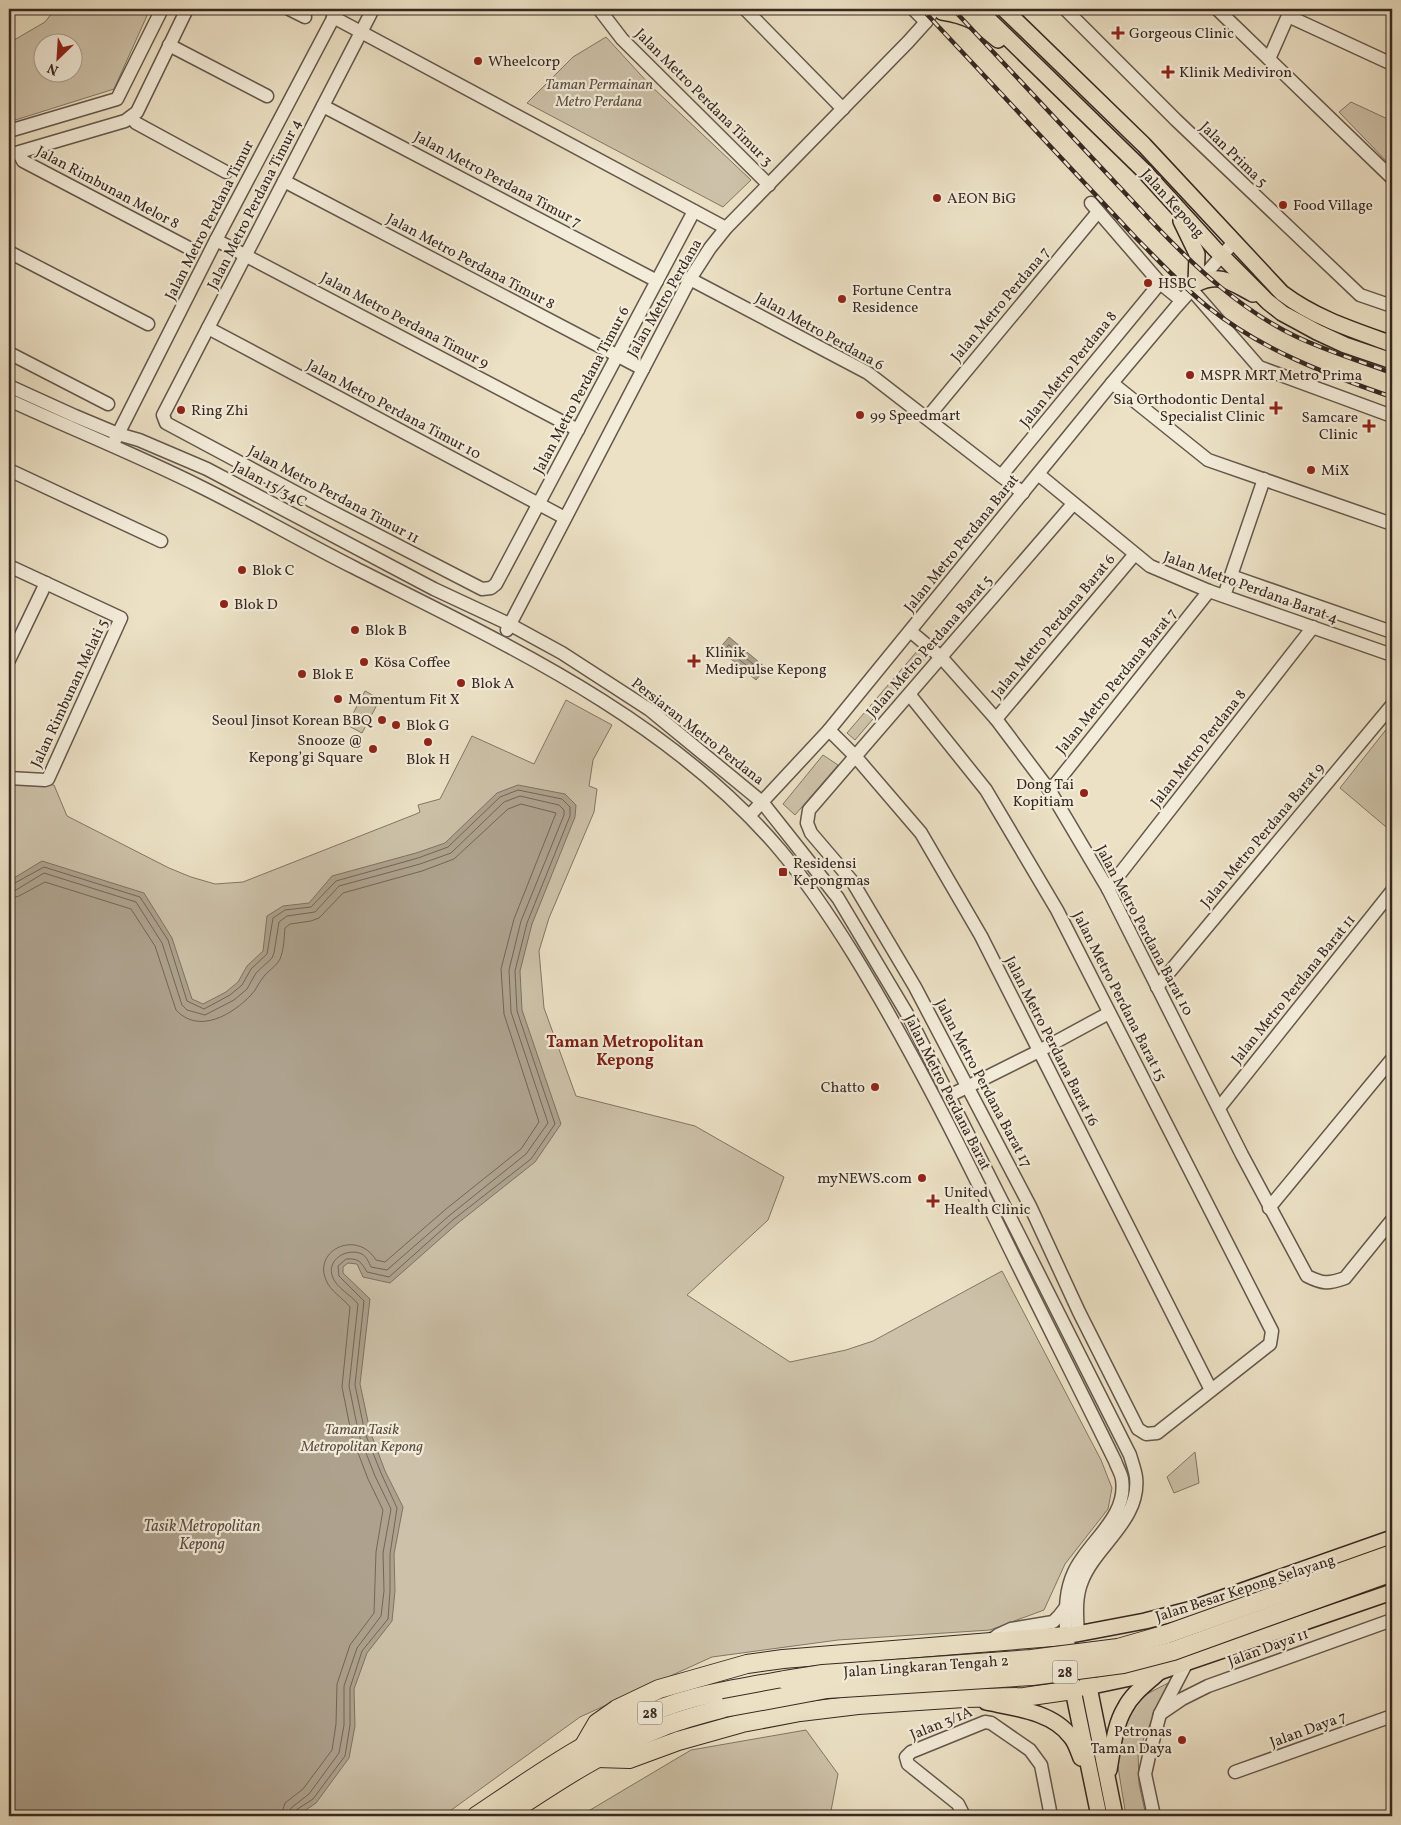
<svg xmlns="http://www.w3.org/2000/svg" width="1401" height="1825" viewBox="0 0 1401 1825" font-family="Vollkorn,serif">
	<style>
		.green { fill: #cdc2a9; stroke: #827666; fill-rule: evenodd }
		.water { fill: #aea28e; stroke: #7e7263 }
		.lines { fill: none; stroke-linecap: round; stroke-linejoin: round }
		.shore { stroke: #726658; stroke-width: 1 }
		.minor-casing { stroke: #64574c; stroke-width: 15 }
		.major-casing { stroke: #372923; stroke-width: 18 }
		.highway-casing { stroke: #372923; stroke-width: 20 }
		.minor { stroke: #f3ecd9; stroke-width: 12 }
		.major { stroke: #ece1c5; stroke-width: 15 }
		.highway { stroke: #ece1c5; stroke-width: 18 }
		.rail-casing { stroke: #372923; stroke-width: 4.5 }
		.rail { stroke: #f3ecd9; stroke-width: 2.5; stroke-dasharray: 8; stroke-linecap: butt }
		.highway-bridge-casing { stroke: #372923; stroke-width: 20; stroke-linecap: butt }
		.highway-bridge { stroke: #ece1c5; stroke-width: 18 }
		.poi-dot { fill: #8f2418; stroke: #f3ecd9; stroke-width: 2 }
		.labels { text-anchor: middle; stroke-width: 4.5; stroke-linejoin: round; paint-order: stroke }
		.shield { fill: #f3ecd9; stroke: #6f645a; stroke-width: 1 }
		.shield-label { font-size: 14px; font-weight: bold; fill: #372923 }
		.poi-label { font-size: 15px; fill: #372923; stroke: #f3ecd9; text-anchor: start }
		.park-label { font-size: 15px; font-style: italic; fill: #5c4f44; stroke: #f3ecd9 }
		.street-label { font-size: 15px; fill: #372923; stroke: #f3ecd9 }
		.neighbourhood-label { font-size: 16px; font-weight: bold; fill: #7a1f14; stroke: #f3ecd9 }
		.water-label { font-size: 16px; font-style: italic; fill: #5b4d43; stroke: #f3ecd9 }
	</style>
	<rect width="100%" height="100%" fill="#ece1c5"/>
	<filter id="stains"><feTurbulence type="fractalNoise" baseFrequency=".004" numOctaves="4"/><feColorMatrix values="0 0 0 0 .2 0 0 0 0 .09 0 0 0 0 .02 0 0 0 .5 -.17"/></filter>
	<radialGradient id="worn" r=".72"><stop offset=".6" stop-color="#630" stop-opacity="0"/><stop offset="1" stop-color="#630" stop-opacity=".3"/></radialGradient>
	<g class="green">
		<path d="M55 9H150L114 89 9 122V43L45 22ZM42 42H72V72H42Z"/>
		<path d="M606 37 650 85 751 180 723 207 527 103 573 57Z"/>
		<path d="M1351 102 1392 121V167L1339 112Z"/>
		<path d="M918 650 926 657 855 740 847 733Z"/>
		<path d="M365 691 380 699 362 733 347 725Z"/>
		<path d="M566 700 612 725 593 760 589 786 597 789 594 812 549 918 539 951 544 1008 576 1096 695 1126 784 1177 768 1220 687 1295 790 1362 846 1350 873 1341 1002 1271 1101 1460 1112 1488 1108 1509 1065 1564 1044 1610 990 1630 838 1640 712 1657 580 1717 443 1816H9V781L54 785 67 816 169 868 191 877 215 884 243 882 416 814 420 812 418 805 440 799 472 736 534 764Z"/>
		<path d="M1392 722V832L1340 788Z"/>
		<path d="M823 755 838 765 795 815 783 804Z"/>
		<path d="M1195 1452 1199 1483 1174 1493 1167 1477Z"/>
		<path d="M1168 1683 1138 1752 1139 1784 1146 1816H1126L1117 1761 1125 1721 1143 1696Z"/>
		<path d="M806 1730 838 1774 830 1816H580L691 1750Z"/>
	</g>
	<g class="water">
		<path d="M729 637 766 668 756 680 719 649Z"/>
		<path d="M518 785 565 794 576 805 575 817 532 924 520 971 522 1010 561 1124 535 1162 458 1223 390 1283 363 1277 357 1264 348 1263 343 1267V1273L370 1299 360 1384 370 1431 385 1471 403 1507 394 1554 395 1591 392 1621 367 1653 354 1689 355 1726 349 1758 316 1803 297 1816H9V881L42 861 144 893 172 938 192 999 203 1004 226 992 238 982 247 966 263 951 267 916 283 906 309 903 332 876 416 853 445 843 497 793Z"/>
	</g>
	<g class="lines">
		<g class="shore">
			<path d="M729 645 757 667V671H753L728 650 727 648Z"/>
			<path d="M9 885 13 884 44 867 140 897 168 940 187 1001 204 1009 230 995 242 985 251 969 267 954 273 918 285 910 311 907 336 881 418 858 448 847 500 797 518 790 562 799 570 807V816L527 923 515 971 517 1011 555 1124 531 1159 454 1219 389 1277 367 1272C361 1262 359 1258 346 1259L338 1266 339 1276 364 1301 355 1385 365 1433 381 1473 397 1508 390 1554V1591L388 1619 362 1651 350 1688V1725L345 1756 313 1799 296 1810 295 1816"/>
			<path d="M9 891 16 890 44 873 136 902 162 943 182 1005 187 1010 205 1015 234 1000 247 989 256 973 272 958 274 953 279 922 287 916 315 912 339 886 420 864 451 853 504 802 520 796 559 805 564 810V815L521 921 509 970 511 1012 548 1123 526 1154 450 1215 387 1270 371 1267C369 1263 367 1257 362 1254 347 1247 325 1260 333 1278 337 1288 351 1295 358 1304L349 1386 359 1435 375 1476 391 1509 383 1553 384 1591 381 1616 357 1648 344 1686V1725L339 1753 309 1794 291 1808 288 1816"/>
			<path d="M9 899 19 896 45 882 131 909 155 946 176 1010C199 1035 233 1014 251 995 256 990 258 984 262 979 267 971 276 967 280 959 284 950 284 937 285 928L290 924 311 921 319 918 343 893 422 871 454 859 508 809 521 804 556 813 514 919 501 969 504 1014 539 1122 521 1149 446 1209 385 1262 376 1260C357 1229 313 1250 326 1280 330 1291 343 1298 350 1307L342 1387 352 1437 368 1479 383 1510 376 1552 374 1613 350 1645 337 1684 336 1724 332 1750 303 1789 285 1803 281 1816"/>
		</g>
		<g class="minor-casing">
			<g id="minor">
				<path d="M289 9 305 17"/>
				<path d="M373 9 163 415 166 423 325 508 482 589 491 588 496 584 694 211"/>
				<path d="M599 9 622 39 769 185"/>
				<path d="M745 9 843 109"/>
				<path d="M913 9 926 22"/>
				<path d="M1065 9 1176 120 1360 295 1392 306"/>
				<path d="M1217 9 1392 178"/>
				<path d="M1288 16 1392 64"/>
				<path d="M333 17 726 228"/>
				<path d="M169 45 267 96"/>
				<path d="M1269 59 1291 9"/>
				<path d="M323 106 657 281"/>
				<path d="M131 117 136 123 226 172"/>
				<path d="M9 131 117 99 162 9"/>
				<path d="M19 153 23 161 187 247"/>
				<path d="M9 155 125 121 137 112 187 9"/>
				<path d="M284 181 643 369"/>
				<path d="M1091 203 1160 283 1181 300"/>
				<path d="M216 240 578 430"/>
				<path d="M9 252 148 324"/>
				<path d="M690 279 868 373 1023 493"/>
				<path d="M1191 289 1259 367 1392 416"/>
				<path d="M208 328 565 518"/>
				<path d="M9 353 108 404"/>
				<path d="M1112 383 1208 460 1392 524"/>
				<path d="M9 386 75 416 118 434 139 440 207 469 434 589 509 624 562 653 650 710 762 802 838 898 909 1017 1130 1455C1132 1462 1135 1470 1136 1477 1141 1520 1096 1545 1082 1581 1075 1598 1077 1616 1078 1634"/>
				<path d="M9 400C72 429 137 455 199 486 252 512 303 542 355 568 507 645 668 718 780 850 808 883 831 918 854 955 903 1035 946 1118 987 1202 1029 1289 1073 1375 1115 1461 1117 1467 1121 1473 1122 1479 1128 1518 1088 1541 1074 1572 1064 1593 1066 1614 1066 1636"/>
				<path d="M927 418 1098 212"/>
				<path d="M115 440 216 240 338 9"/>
				<path d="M9 470 161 541"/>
				<path d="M1038 474 1150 566 1209 591 1392 655"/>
				<path d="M1001 476 1160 283"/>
				<path d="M9 566 121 618 48 779 45 780 9 778"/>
				<path d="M1231 576 1392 632"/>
				<path d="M1224 596 1264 479"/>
				<path d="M507 630 690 279 710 248 726 228 908 42 926 22 934 9"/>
				<path d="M910 631 941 657 996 719 1050 791 1108 889 1242 1155 1307 1276C1323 1284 1328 1284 1345 1278L1392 1220"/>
				<path d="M9 660 46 583"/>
				<path d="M909 694 986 790 1057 910 1272 1331 1270 1344 1157 1433 1146 1434 1138 1429 1079 1312 1030 1206 915 987 852 881 811 833 807 823 809 810 1073 504"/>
				<path d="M996 719 1135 554"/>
				<path d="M829 730 855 756 921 833 981 936 1211 1390"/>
				<path d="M1050 791 1209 591"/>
				<path d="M749 816 829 730 1112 383 1176 307 1234 242"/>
				<path d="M1108 889 1313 627"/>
				<path d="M1157 987 1392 705"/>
				<path d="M949 1096 1039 1051 1109 1013"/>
				<path d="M1219 1108 1392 891"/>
				<path d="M1269 1208 1392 1059"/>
				<path d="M990 1641 998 1635 1011 1629 1053 1622 1059 1616 1066 1607"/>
				<path d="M1160 1714 1182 1699 1208 1686 1392 1620"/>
				<path d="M1235 1772 1392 1716"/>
				<path d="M964 1816 958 1804 908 1764 906 1757 911 1752 985 1722 991 1723 1030 1750 1041 1765 1051 1816"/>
				<path d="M1154 1816 1145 1774 1149 1756 1160 1714 1186 1664"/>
			</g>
		</g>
		<g class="major-casing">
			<g id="major">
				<path d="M978 9 1144 171 1215 249 1268 302 1282 313 1317 332 1345 345 1392 361"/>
				<path d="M1004 9 1144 145 1282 293C1315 318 1353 330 1392 344"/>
				<path d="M942 12C969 16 978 23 998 40"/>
				<path d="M1181 221 1197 254 1196 284C1220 272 1232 283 1253 294"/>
				<path d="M1087 1677 1115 1816"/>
				<path d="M1073 1690 1159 1672 1392 1592"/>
				<path d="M986 1702C1015 1708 1053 1712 1071 1737 1076 1743 1078 1751 1081 1758"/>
				<path d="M1109 1770C1113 1749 1114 1726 1125 1708 1132 1694 1146 1684 1158 1673"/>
				<path d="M1099 1816 1073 1690 1066 1636 1145 1621 1188 1610 1392 1538"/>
			</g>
		</g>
		<g class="highway-casing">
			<g id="highway">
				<path d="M583 1747 597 1723 617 1709 659 1689 747 1664 783 1659 1066 1636"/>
				<path d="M597 1758 629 1759 678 1741 742 1723 800 1712 858 1705 964 1698 1024 1697 1073 1690"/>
				<path d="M476 1816C533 1778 589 1738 652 1712 695 1694 740 1688 785 1680"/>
				<path d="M505 1816C555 1783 606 1749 662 1727 682 1719 703 1714 724 1708"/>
			</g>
		</g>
		<use href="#minor" class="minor"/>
		<use href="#major" class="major"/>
		<use href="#highway" class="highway"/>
		<g class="rail-casing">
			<g id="rail">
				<path d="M922 9 1136 238C1160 262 1182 286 1208 307 1262 350 1328 375 1392 397"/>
				<path d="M953 9 1154 224C1196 268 1240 309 1295 336 1326 351 1360 361 1392 373"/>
			</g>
		</g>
		<use href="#rail" class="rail"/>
		<g class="highway-bridge-casing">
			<g id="highway-bridge">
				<path d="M785 1680 823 1674 1031 1659 1118 1648 1167 1634 1392 1554"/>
				<path d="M724 1708 827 1689 1032 1676 1123 1664 1173 1651 1392 1572"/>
			</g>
		</g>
		<use href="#highway-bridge" class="highway-bridge"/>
	</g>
	<g class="poi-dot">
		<path d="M1115.5 25.5h5v5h5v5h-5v5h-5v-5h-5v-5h5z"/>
		<circle cx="478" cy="61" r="5"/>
		<path d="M1165.5 64.5h5v5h5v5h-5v5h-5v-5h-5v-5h5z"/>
		<circle cx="937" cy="198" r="5"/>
		<circle cx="1283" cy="205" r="5"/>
		<circle cx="1148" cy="283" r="5"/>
		<circle cx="842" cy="299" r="5"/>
		<circle cx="1190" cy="375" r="5"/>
		<path d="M1273.5 400.5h5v5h5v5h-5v5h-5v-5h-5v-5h5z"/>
		<circle cx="181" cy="410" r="5"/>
		<circle cx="860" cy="415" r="5"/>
		<path d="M1366.5 418.5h5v5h5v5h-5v5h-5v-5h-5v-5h5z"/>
		<circle cx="1311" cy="470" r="5"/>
		<circle cx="242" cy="570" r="5"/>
		<circle cx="224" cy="604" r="5"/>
		<circle cx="355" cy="630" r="5"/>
		<path d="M691.5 653.5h5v5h5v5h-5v5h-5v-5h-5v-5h5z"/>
		<circle cx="364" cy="662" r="5"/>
		<circle cx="302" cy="674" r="5"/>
		<circle cx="461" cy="683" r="5"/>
		<circle cx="338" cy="699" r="5"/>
		<circle cx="382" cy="720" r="5"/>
		<circle cx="396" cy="725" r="5"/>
		<circle cx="428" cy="742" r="5"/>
		<circle cx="373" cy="749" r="5"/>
		<circle cx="1084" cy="793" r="5"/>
		<rect x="778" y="867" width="10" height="10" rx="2.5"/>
		<circle cx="875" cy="1087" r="5"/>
		<circle cx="922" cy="1178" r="5"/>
		<path d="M930.5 1193.5h5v5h5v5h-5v5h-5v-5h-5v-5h5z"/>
		<circle cx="1182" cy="1740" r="5"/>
	</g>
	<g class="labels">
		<g class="shield">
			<rect x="1052.5" y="1660.5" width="25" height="23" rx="4"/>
			<rect x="637.5" y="1701.5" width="25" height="23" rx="4"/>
		</g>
		<g class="shield-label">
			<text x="1065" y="1677">28</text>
			<text x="650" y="1718">28</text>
		</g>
		<g class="poi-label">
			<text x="1129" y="38">Gorgeous Clinic</text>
			<text x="488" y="66">Wheelcorp</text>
			<text x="1179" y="77">Klinik Mediviron</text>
			<text x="947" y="203">AEON BiG</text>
			<text x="1293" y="210">Food Village</text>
			<text x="1158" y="288">HSBC</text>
			<text x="852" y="295">Fortune Centra<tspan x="852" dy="17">Residence</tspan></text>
			<text x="1200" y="380">MSPR MRT Metro Prima</text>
			<text x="1265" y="404" text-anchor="end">Sia Orthodontic Dental<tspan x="1265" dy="17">Specialist Clinic</tspan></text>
			<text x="191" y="415">Ring Zhi</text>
			<text x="870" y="420">99 Speedmart</text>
			<text x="1358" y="422" text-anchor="end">Samcare<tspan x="1358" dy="17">Clinic</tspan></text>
			<text x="1321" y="475">MiX</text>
			<text x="252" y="575">Blok C</text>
			<text x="234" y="609">Blok D</text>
			<text x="365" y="635">Blok B</text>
			<text x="705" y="657">Klinik<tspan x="705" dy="17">Medipulse Kepong</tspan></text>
			<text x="374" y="667">Kösa Coffee</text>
			<text x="312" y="679">Blok E</text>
			<text x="471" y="688">Blok A</text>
			<text x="348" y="704">Momentum Fit X</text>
			<text x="372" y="725" text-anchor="end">Seoul Jinsot Korean BBQ</text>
			<text x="406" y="730">Blok G</text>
			<text x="363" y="745" text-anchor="end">Snooze @<tspan x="363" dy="17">Kepong’gi Square</tspan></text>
			<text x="428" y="764" text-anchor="middle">Blok H</text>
			<text x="1074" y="789" text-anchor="end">Dong Tai<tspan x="1074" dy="17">Kopitiam</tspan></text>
			<text x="793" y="868">Residensi<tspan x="793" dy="17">Kepongmas</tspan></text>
			<text x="865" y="1092" text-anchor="end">Chatto</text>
			<text x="912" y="1183" text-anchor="end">myNEWS.com</text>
			<text x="944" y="1197">United<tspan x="944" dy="17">Health Clinic</tspan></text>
			<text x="1172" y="1736" text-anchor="end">Petronas<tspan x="1172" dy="17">Taman Daya</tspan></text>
		</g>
		<g class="park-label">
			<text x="599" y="89">Taman Permainan<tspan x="599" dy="17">Metro Perdana</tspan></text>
			<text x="362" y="1434">Taman Tasik<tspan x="362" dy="17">Metropolitan Kepong</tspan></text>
		</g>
		<g class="street-label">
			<text transform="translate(704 97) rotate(45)" y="5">Jalan Metro Perdana Timur 3</text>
			<text transform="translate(1234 154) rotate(44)" y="5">Jalan Prima 5</text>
			<text transform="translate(498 179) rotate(28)" y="5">Jalan Metro Perdana Timur 7</text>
			<text transform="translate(108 187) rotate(28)" y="5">Jalan Rimbunan Melor 8</text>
			<text transform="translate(1173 203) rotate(48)" y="5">Jalan Kepong</text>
			<text transform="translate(254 204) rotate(-63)" y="5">Jalan Metro Perdana Timur 4</text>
			<text transform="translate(209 220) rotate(-63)" y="5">Jalan Metro Perdana Timur</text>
			<text transform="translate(471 261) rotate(28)" y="5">Jalan Metro Perdana Timur 8</text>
			<text transform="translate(664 298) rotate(-60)" y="5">Jalan Metro Perdana</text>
			<text transform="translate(1000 304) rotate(-50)" y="5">Jalan Metro Perdana 7</text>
			<text transform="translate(405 320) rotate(28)" y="5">Jalan Metro Perdana Timur 9</text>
			<text transform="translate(820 331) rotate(29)" y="5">Jalan Metro Perdana 6</text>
			<text transform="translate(1068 369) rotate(-51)" y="5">Jalan Metro Perdana 8</text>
			<text transform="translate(581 390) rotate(-62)" y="5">Jalan Metro Perdana Timur 6</text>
			<text transform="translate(394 409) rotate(28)" y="5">Jalan Metro Perdana Timur 10</text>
			<text transform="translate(270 484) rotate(28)" y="5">Jalan 15/34C</text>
			<text transform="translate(334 494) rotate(28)" y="5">Jalan Metro Perdana Timur 11</text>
			<text transform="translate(961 543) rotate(-51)" y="5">Jalan Metro Perdana Barat</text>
			<text transform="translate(1251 587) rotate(20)" y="5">Jalan Metro Perdana Barat 4</text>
			<text transform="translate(1053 626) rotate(-50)" y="5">Jalan Metro Perdana Barat 6</text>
			<text transform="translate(929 646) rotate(-49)" y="5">Jalan Metro Perdana Barat 5</text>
			<text transform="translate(1116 681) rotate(-51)" y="5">Jalan Metro Perdana Barat 7</text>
			<text transform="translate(69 693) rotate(-65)" y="5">Jalan Rimbunan Melati 5</text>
			<text transform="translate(698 731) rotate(38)" y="5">Persiaran Metro Perdana</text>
			<text transform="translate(1198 748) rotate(-52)" y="5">Jalan Metro Perdana 8</text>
			<text transform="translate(1262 835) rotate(-50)" y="5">Jalan Metro Perdana Barat 9</text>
			<text transform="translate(1145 930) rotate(62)" y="5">Jalan Metro Perdana Barat 10</text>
			<text transform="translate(1293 989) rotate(-51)" y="5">Jalan Metro Perdana Barat 11</text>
			<text transform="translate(1120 996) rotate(63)" y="5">Jalan Metro Perdana Barat 15</text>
			<text transform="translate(1052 1041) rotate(63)" y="5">Jalan Metro Perdana Barat 16</text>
			<text transform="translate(984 1083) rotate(62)" y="5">Jalan Metro Perdana Barat 17</text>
			<text transform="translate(948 1092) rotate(63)" y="5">Jalan Metro Perdana Barat</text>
			<text transform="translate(1245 1588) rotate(-18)" y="5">Jalan Besar Kepong Selayang</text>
			<text transform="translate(1268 1647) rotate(-20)" y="5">Jalan Daya 11</text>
			<text transform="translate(926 1666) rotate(-4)" y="5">Jalan Lingkaran Tengah 2</text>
			<text transform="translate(941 1723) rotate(-22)" y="5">Jalan 3/1A</text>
			<text transform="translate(1308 1729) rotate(-20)" y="5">Jalan Daya 7</text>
		</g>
		<g class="neighbourhood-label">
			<text x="625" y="1047">Taman Metropolitan<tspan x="625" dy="18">Kepong</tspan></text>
		</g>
		<g class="water-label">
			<text x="202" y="1531">Tasik Metropolitan<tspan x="202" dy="18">Kepong</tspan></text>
		</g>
	</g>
	<rect width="1401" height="1825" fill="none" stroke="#ece1c5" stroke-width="30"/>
	<rect x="10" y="10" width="1381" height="1805" fill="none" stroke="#372923" stroke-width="2.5"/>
	<rect x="15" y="15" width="1371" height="1795" fill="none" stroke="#372923"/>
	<g transform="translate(58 58) rotate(205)"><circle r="24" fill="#f3ecd9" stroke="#a89e90"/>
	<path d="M0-4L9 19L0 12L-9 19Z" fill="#8f2418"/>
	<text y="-8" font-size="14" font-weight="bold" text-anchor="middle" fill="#372923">N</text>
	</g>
	<rect width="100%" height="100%" filter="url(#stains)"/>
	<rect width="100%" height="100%" fill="url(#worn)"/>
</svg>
